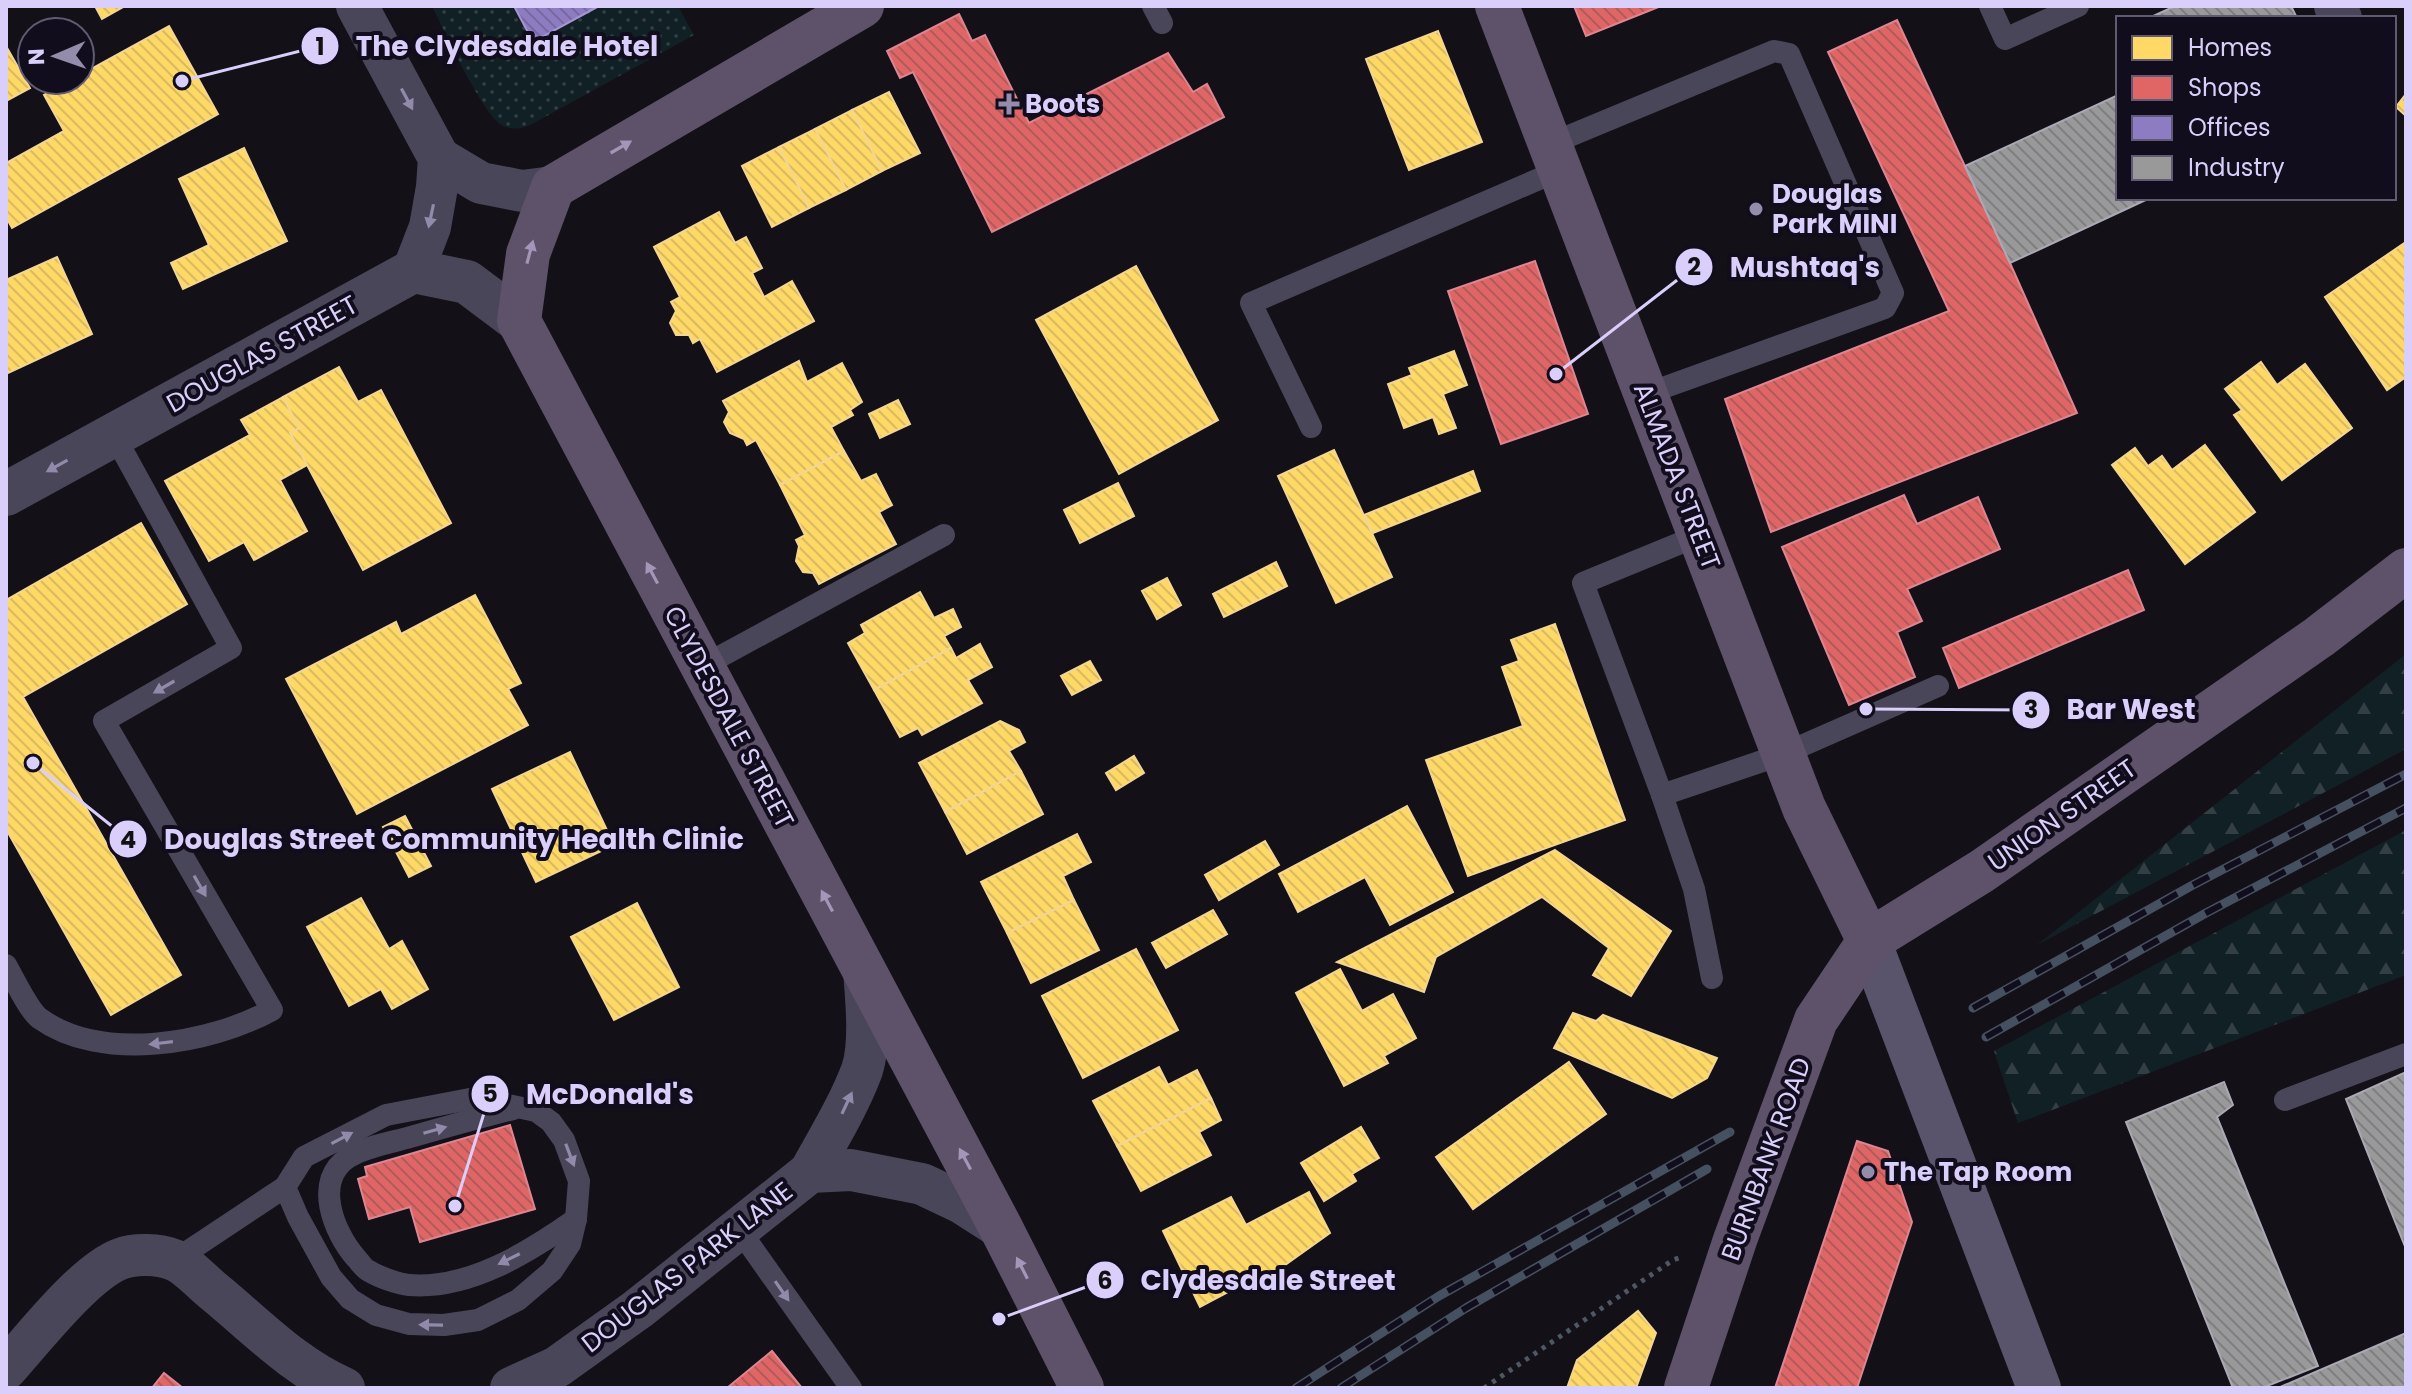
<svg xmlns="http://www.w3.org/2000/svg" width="2412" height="1394" viewBox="0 0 2412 1394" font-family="Poppins,sans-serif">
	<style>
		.grass { fill: url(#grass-dots) }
		.forest { fill: url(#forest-firs) }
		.homes { fill: url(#homes-back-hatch); stroke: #f4d692; stroke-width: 2 }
		.shops { fill: url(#shops-back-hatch); stroke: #de8592; stroke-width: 2 }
		.offices { fill: url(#offices-back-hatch); stroke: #a595d4; stroke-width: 2 }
		.industry { fill: url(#industry-back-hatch); stroke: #aca9b6; stroke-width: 2 }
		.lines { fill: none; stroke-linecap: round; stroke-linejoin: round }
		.path { stroke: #4e5764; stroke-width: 5; stroke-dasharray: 4 6; stroke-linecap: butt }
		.service { stroke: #4a4659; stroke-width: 22 }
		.minor { stroke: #4a4659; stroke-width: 42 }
		.tertiary { stroke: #4a4659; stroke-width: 44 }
		.secondary { stroke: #59536c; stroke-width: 44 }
		.primary { stroke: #5e516a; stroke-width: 44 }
		.rail-casing { stroke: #455161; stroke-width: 9 }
		.rail { stroke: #120d1c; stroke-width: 6; stroke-dasharray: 18; stroke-linecap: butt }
		.oneway { fill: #928aaa }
		.oneway2 { fill: #a296b9 }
		.poi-dot { fill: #948cab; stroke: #120d1c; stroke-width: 3 }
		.labels { text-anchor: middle; stroke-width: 8; stroke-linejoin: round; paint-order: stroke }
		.poi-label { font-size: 26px; font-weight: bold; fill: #dacefa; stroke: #120d1c; text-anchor: start }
		.street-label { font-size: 26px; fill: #dacefa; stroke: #120d1c }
		.leader { fill: none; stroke: #dacefa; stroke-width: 3 }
		.callout-dot { fill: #dacefa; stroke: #120d1c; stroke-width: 3 }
		.mark-label { font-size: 24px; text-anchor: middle; font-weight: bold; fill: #111 }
		.callout-label { font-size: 28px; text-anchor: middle; font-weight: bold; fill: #dacefa; stroke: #120d1c; stroke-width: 8; stroke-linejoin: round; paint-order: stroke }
	</style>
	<defs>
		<pattern id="grass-dots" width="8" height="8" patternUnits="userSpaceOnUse" patternTransform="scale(2)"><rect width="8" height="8" fill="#112024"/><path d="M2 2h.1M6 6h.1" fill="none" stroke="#333f45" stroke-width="1.8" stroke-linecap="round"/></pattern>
		<pattern id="forest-firs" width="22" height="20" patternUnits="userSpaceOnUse" patternTransform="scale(2)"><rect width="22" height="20" fill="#112024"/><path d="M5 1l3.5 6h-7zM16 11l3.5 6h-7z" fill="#333f45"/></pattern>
		<pattern id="homes-back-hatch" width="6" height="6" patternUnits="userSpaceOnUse" patternTransform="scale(2)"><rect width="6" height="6" fill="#ffd966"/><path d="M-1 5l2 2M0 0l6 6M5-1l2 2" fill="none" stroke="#d9ba61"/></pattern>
		<pattern id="shops-back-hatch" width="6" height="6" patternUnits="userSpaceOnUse" patternTransform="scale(2)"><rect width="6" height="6" fill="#e06666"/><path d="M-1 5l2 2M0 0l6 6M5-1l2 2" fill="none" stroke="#b05a5e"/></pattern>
		<pattern id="offices-back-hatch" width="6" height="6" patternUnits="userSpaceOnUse" patternTransform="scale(2)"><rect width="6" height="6" fill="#8e7cc3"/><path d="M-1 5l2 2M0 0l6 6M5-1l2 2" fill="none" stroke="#77699f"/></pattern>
		<pattern id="industry-back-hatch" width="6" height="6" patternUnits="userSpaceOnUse" patternTransform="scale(2)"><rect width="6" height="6" fill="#999"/><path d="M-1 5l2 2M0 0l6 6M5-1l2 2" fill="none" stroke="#7f7e82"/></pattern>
	</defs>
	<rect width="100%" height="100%" fill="#131018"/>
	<path class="grass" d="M432 6H514L534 42 599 6H678L694 35 534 123C524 128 514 131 503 126 483 116 444 30 432 6Z"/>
	<g class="forest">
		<path d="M2406 654V749L2037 945Z"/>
		<path d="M2406 830V975L2018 1123 1994 1051Z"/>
	</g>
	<g class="homes">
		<path d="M95 6H125L102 19Z"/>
		<path d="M169 26 218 114 12 228 6 217V163L64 131 44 95 71 80H80V75Z"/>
		<path d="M1438 31 1482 142 1409 170 1366 59Z"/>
		<path d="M6 46 30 88 6 101Z"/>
		<path d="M889 92 920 153 882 171 852 110Z"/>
		<path d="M2406 94V116L2396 107Z"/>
		<path d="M852 110 882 171 846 190 815 129Z"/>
		<path d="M815 129 846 190 809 208 779 147Z"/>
		<path d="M779 147 809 208 772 227 742 166Z"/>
		<path d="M244 148 287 241 183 289 171 263 209 245 179 179Z"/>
		<path d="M719 212 735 243 746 237 762 268 752 273 764 297 792 281 814 321 717 372 700 339 693 343 689 335H676L670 323 676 311 671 302 680 297 654 247Z"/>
		<path d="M2406 242V377L2387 390 2325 297Z"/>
		<path d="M57 257 92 334 6 374V280Z"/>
		<path d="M1136 266 1218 420 1119 474 1036 320Z"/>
		<path d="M1454 351 1467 385 1443 394 1456 428 1439 434 1433 417 1404 428 1388 384 1412 375 1409 368Z"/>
		<path d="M799 361 807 382 842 363 862 402 850 410 853 415 831 427 844 451 780 485 756 440 747 445 744 439 730 433 724 422 729 412 723 401Z"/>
		<path d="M2261 362 2277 385 2305 364 2352 428 2282 480 2234 415 2242 410 2225 389Z"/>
		<path d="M339 367 358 402 381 390 451 523 363 570 290 433 299 428 283 397Z"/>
		<path d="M283 397 299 428 290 433 307 465 280 480 307 531 254 560 244 542 209 561 165 481 250 435 241 420Z"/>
		<path d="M898 400 910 424 880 438 869 414Z"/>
		<path d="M2205 445 2255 512 2185 564 2112 465 2135 448 2148 466 2162 456 2172 470Z"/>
		<path d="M1334 450 1392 577 1336 603 1278 476Z"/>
		<path d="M844 451 861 481 876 474 892 505 879 512 896 544 819 584 813 573 803 572 796 561 799 546 796 540 805 535 780 485Z"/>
		<path d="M1473 471 1480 491 1373 533 1364 515Z"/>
		<path d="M1118 483 1134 516 1080 543 1064 510Z"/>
		<path d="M141 523 187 604 23 697 181 975 111 1015 6 829V600Z"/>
		<path d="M1276 562 1287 586 1224 617 1213 594Z"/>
		<path d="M1167 578 1181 605 1157 619 1142 591Z"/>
		<path d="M920 592 934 618 953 609 961 627 944 636 951 648 874 690 848 643 865 633 861 625Z"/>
		<path d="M475 595 521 683 508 689 528 725 357 814 286 679 396 622 401 634Z"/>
		<path d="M1555 624 1625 820 1468 876 1426 760 1523 726 1502 667 1519 661 1511 640Z"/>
		<path d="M980 644 992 667 968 680 982 703 922 735 918 728 900 737 874 690 951 648 956 658Z"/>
		<path d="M1090 661 1101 680 1072 695 1061 676Z"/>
		<path d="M1000 721 1019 730 1025 742 1009 751 1021 771 945 812 919 763Z"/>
		<path d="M570 752 614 845 536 882 492 789Z"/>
		<path d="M1134 756 1144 773 1116 790 1106 773Z"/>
		<path d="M1021 771 1043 814 967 854 945 812Z"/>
		<path d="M1407 806 1453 892 1390 925 1365 877 1298 912 1279 874Z"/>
		<path d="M405 816 431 866 409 877 383 827Z"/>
		<path d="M1077 834 1091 862 1063 876 1074 900 1007 933 981 882Z"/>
		<path d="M1265 841 1279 865 1219 900 1205 875Z"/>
		<path d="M1555 850 1671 931 1631 996 1593 975 1609 948 1542 897 1436 957 1424 992 1337 962Z"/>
		<path d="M361 898 389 949 402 941 428 989 392 1009 381 989 349 1006 307 927Z"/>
		<path d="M1074 900 1099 950 1031 983 1007 933Z"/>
		<path d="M637 903 679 987 614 1020 571 937Z"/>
		<path d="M1213 910 1227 934 1166 968 1152 943Z"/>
		<path d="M1136 949 1178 1030 1083 1078 1042 996Z"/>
		<path d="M1340 969 1362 1011 1393 994 1416 1038 1384 1056 1388 1063 1344 1086 1296 993Z"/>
		<path d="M1573 1013 1596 1021 1603 1015 1717 1058 1707 1078 1672 1098 1554 1048Z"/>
		<path d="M1569 1062 1606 1114 1473 1209 1436 1157Z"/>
		<path d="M1159 1067 1168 1085 1197 1070 1211 1098 1117 1146 1093 1101Z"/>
		<path d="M1211 1098 1221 1120 1199 1132 1211 1155 1141 1191 1117 1146Z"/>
		<path d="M1361 1127 1379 1158 1352 1174 1356 1181 1324 1201 1301 1163Z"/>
		<path d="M1309 1192 1330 1233 1264 1280 1260 1275 1200 1307 1163 1231 1231 1197 1246 1225Z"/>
		<path d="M1638 1311 1656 1333 1636 1388H1567L1577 1360Z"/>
	</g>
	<g class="shops">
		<path d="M1574 6H1661L1586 36Z"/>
		<path d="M959 14 972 41 985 35 1029 123 1168 53 1193 92 1207 84 1224 117 992 232 913 72 900 78 887 51Z"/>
		<path d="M1897 20 2010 263 2077 413 1771 532 1725 399 1949 311 1828 52Z"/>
		<path d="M1535 261 1588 414 1501 444 1448 291Z"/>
		<path d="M1904 495 1917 524 1978 497 2000 549 1907 589 1922 621 1897 632 1915 677 1849 705 1782 547Z"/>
		<path d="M2128 570 2144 610 1959 688 1943 648Z"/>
		<path d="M510 1125 535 1209 420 1242 410 1207 369 1219 358 1179 367 1176 365 1167Z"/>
		<path d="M1857 1141 1888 1151 1912 1222 1857 1388H1775Z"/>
		<path d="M772 1351 802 1388H727Z"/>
		<path d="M164 1373 183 1388H152Z"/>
	</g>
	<path class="offices" d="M514 6H599L533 42Z"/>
	<g class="industry">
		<path d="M2175 6H2291L2297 18H2149Z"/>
		<path d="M2118 95V198H2150L2010 263 1965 166Z"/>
		<path d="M2406 1072V1249L2346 1099Z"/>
		<path d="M2224 1082 2233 1105 2217 1117 2318 1366 2262 1388H2233L2126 1122Z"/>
		<path d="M2406 1333V1388H2278Z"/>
	</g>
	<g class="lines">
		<path class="path" d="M1484 1388 1673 1260 1679 1258"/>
		<g class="service">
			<path d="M1153 6 1162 23"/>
			<path d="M1990 6 2005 39 2078 6"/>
			<path d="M1550 144 1774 51 1789 54 1893 293 1885 308 1646 394"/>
			<path d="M1311 427 1251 303 1560 170"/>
			<path d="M1700 535 1583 583 1662 795 1694 889 1712 978"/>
			<path d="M701 667 944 535"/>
			<path d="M1662 795 1783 754 1938 686"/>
			<path d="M6 965C14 979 28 1009 39 1018 101 1063 210 1044 272 1010L104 721 231 648 114 435"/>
			<path d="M2285 1100 2406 1054"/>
			<path d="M513 1109C477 1118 442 1128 407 1138 388 1143 365 1147 349 1157 312 1180 334 1233 356 1258 360 1262 364 1269 369 1271 379 1277 398 1284 409 1285 469 1290 529 1252 576 1219"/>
			<path d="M738 1228 851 1388"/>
			<path d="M175 1260 285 1187 304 1157 386 1115 475 1098 536 1111 551 1122 564 1140 579 1181 576 1219 570 1244 552 1271 518 1300 478 1320 444 1325 409 1324 376 1315 350 1299 331 1277 298 1217 285 1187"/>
		</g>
		<g class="minor">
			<path d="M357 6 439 158 437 187 430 227 413 271"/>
			<path d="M2335 6 2341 18"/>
			<path d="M439 158 481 183 522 191 553 187"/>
			<path d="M810 1172C828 1139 849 1105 862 1070 871 1043 866 998 864 970"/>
			<path d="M6 1369C33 1339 84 1273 120 1259 135 1253 159 1254 174 1260 187 1265 201 1281 212 1290 254 1324 294 1367 344 1388"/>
			<path d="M511 1388 557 1367 638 1309 810 1172 851 1170 922 1184 962 1203 1001 1228"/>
		</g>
		<path class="tertiary" d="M6 494 413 271 467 282 519 321"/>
		<path class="secondary" d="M1869 941 2039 1388"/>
		<g class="primary">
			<path d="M862 6 553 187 528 254 519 321 1001 1228 1082 1388"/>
			<path d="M1497 6 1804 808 1869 941"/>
			<path d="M1686 1388 1735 1240 1816 1020 1869 941 1982 871 2319 637 2406 570"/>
		</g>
		<g class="rail-casing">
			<g id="rail">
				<path d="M1973 1008 2191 886 2406 774"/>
				<path d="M1986 1037 2206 913 2406 808"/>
				<path d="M1296 1388 1439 1296 1730 1132"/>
				<path d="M1341 1388 1466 1308 1707 1169"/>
			</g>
		</g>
		<use href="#rail" class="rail"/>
	</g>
	<defs><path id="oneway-solid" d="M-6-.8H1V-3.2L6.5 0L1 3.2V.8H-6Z" transform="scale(2)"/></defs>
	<g class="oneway">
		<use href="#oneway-solid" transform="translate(407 99) rotate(62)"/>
		<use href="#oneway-solid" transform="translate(431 216) rotate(102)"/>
		<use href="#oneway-solid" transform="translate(57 466) rotate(151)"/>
		<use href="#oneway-solid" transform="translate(164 687) rotate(150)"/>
		<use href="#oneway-solid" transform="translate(200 886) rotate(60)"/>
		<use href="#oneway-solid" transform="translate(161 1043) rotate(173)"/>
		<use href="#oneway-solid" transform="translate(847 1103) rotate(-65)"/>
		<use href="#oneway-solid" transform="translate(435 1130) rotate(-16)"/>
		<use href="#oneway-solid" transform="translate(342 1138) rotate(-28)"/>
		<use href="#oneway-solid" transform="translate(570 1155) rotate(69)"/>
		<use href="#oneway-solid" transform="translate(509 1259) rotate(154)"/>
		<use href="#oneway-solid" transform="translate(782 1291) rotate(55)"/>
		<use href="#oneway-solid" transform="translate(431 1325) rotate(-179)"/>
	</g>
	<g class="oneway2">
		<use href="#oneway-solid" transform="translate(621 147) rotate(-30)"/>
		<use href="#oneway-solid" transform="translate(530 252) rotate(-75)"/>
		<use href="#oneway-solid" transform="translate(652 573) rotate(-118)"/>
		<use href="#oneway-solid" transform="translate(827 901) rotate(-118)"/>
		<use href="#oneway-solid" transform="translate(965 1159) rotate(-118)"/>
		<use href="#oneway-solid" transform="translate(1022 1268) rotate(-117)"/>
	</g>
	<g class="poi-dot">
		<path d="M1005 92h8v8h8v8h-8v8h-8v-8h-8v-8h8z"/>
		<circle cx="1756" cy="209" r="8"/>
		<circle cx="1868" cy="1172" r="8"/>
	</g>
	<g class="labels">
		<g class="poi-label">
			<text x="1025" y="113">Boots</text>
			<text x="1772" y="203">Douglas<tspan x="1772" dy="30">Park MINI</tspan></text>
			<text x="1884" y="1181">The Tap Room</text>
		</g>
		<g class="street-label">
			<text transform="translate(262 354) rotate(-29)" y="9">DOUGLAS STREET</text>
			<text transform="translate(1677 476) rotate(69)" y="9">ALMADA STREET</text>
			<text transform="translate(729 717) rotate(62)" y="9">CLYDESDALE STREET</text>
			<text transform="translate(2062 815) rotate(-35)" y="9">UNION STREET</text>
			<text transform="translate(1766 1159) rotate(-70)" y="9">BURNBANK ROAD</text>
			<text transform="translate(687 1267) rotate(-38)" y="9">DOUGLAS PARK LANE</text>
		</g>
	</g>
	<path class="leader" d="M182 81L320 46M1556 374L1694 267M1866 709L2031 710M33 763L128 839M455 1206L490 1094M999 1319L1105 1280"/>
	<g class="callout-dot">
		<circle cx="182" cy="81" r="8"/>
		<circle cx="1556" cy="374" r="8"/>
		<circle cx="1866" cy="709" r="8"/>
		<circle cx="33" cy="763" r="8"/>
		<circle cx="455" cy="1206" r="8"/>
		<circle cx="999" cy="1319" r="8"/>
		<circle cx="320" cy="46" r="20"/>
		<circle cx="1694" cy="267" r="20"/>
		<circle cx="2031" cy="710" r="20"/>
		<circle cx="128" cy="839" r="20"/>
		<circle cx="490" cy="1094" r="20"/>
		<circle cx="1105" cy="1280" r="20"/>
	</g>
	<g class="mark-label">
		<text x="320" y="55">1</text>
		<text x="1694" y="275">2</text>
		<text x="2031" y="718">3</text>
		<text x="128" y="848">4</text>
		<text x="490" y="1102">5</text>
		<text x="1105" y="1289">6</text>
	</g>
	<g class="callout-label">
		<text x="507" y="56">The Clydesdale Hotel</text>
		<text x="1805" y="277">Mushtaq's</text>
		<text x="2131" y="719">Bar West</text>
		<text x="454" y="849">Douglas Street Community Health Clinic</text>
		<text x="610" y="1104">McDonald's</text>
		<text x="1268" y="1290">Clydesdale Street</text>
	</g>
	<rect width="2412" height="1394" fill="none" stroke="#dacefa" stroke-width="16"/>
	<rect x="2116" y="16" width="280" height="184" fill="#120d1c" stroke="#625a75" stroke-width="2"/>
	<rect x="2132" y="36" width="40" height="24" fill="#ffd966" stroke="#625a75" stroke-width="2"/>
	<text x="2188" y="56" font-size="24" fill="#dacefa">Homes</text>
	<rect x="2132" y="76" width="40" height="24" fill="#e06666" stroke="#625a75" stroke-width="2"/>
	<text x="2188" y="96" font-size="24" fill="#dacefa">Shops</text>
	<rect x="2132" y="116" width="40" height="24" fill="#8e7cc3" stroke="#625a75" stroke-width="2"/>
	<text x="2188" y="136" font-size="24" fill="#dacefa">Offices</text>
	<rect x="2132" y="156" width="40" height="24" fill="#999999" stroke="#625a75" stroke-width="2"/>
	<text x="2188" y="176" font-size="24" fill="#dacefa">Industry</text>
	<g transform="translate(56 56) rotate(268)"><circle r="38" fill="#120d1c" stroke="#625a75" stroke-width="2"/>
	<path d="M0-6L14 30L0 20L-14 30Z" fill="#948cab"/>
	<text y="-12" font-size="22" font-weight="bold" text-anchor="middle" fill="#dacefa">N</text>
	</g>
</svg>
